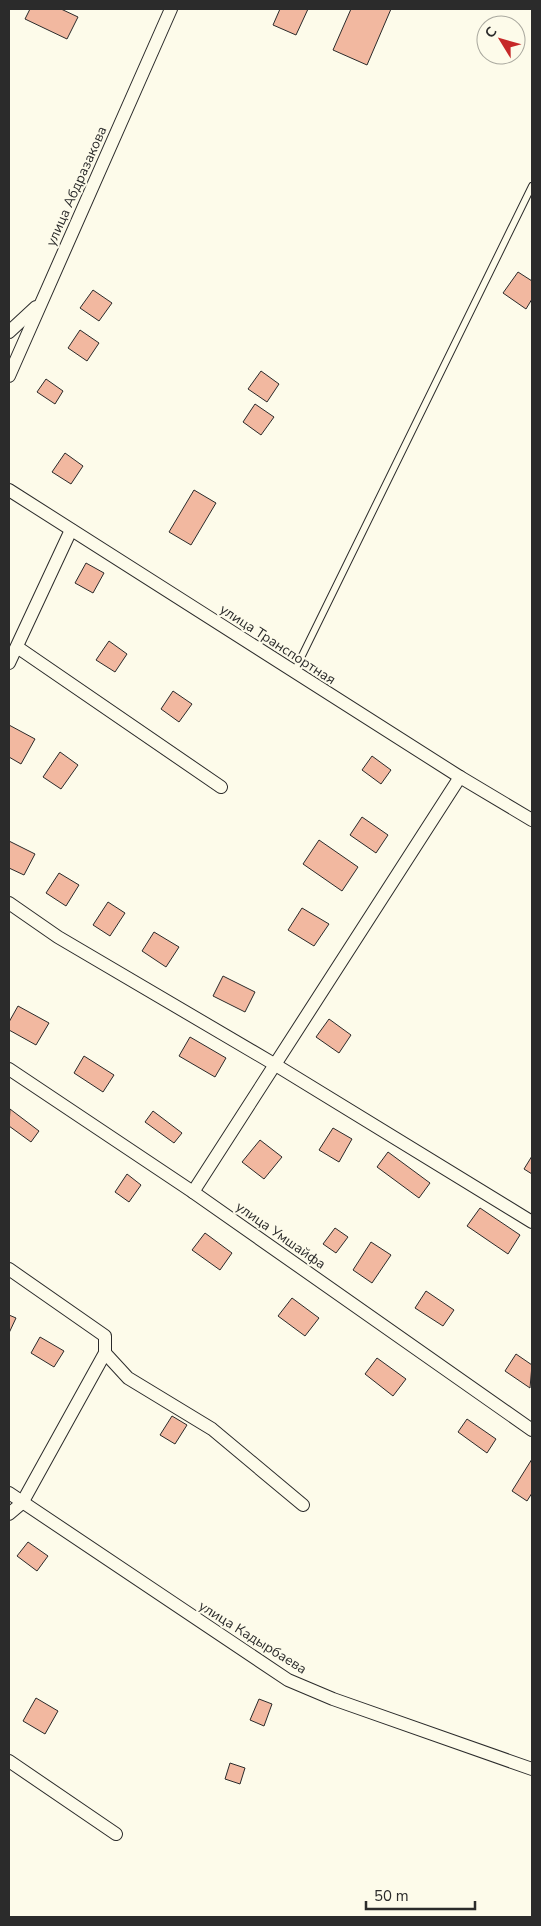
<svg xmlns="http://www.w3.org/2000/svg" width="541" height="1926" viewBox="0 0 541 1926" font-family="'Nunito Sans',sans-serif">
	<style>
		.building { fill: #f2b8a0; stroke: #2b2b2b }
		.lines { fill: none; stroke-linecap: round; stroke-linejoin: round }
		.service-casing { stroke: #2b2b2b; stroke-width: 8 }
		.minor-casing { stroke: #2b2b2b; stroke-width: 14 }
		.service { stroke: #fdfbea; stroke-width: 6 }
		.minor { stroke: #fdfbea; stroke-width: 12 }
		.labels { text-anchor: middle; stroke-width: 4; stroke-linejoin: round; paint-order: stroke }
		.street-label { font-size: 14px; fill: #2b2b2b; stroke: #fdfbea }
	</style>
	<rect width="100%" height="100%" fill="#fdfbea"/>
	<g class="building">
		<path d="M30 9H61L78 17 67 39 25 19Z"/>
		<path d="M280 9H308L296 35 273 25Z"/>
		<path d="M351 9H391L367 65 333 50Z"/>
		<path d="M518 272 532 281V299L526 309 503 293Z"/>
		<path d="M93 290 112 303 99 321 80 308Z"/>
		<path d="M80 330 99 343 87 361 68 348Z"/>
		<path d="M261 371 279 384 267 402 248 389Z"/>
		<path d="M46 379 63 391 55 404 37 392Z"/>
		<path d="M255 404 274 417 261 435 243 422Z"/>
		<path d="M65 453 83 466 71 484 52 472Z"/>
		<path d="M194 490 216 503 191 545 169 532Z"/>
		<path d="M86 563 104 573 93 593 75 583Z"/>
		<path d="M109 641 127 654 115 672 96 660Z"/>
		<path d="M173 691 192 704 179 722 161 709Z"/>
		<path d="M9 725 35 739 21 764 9 757Z"/>
		<path d="M60 752 78 765 61 789 43 777Z"/>
		<path d="M372 756 391 770 381 784 362 770Z"/>
		<path d="M362 817 388 835 376 853 350 835Z"/>
		<path d="M319 840 358 867 342 891 303 864Z"/>
		<path d="M9 841 35 854 24 875 9 868Z"/>
		<path d="M59 873 79 885 66 906 46 893Z"/>
		<path d="M108 902 125 913 110 936 93 925Z"/>
		<path d="M302 908 329 924 314 946 288 930Z"/>
		<path d="M154 932 179 947 166 967 142 951Z"/>
		<path d="M223 976 255 992 245 1012 213 996Z"/>
		<path d="M18 1006 49 1023 36 1045 9 1030V1022Z"/>
		<path d="M329 1019 351 1035 339 1053 316 1037Z"/>
		<path d="M190 1037 226 1058 215 1077 179 1056Z"/>
		<path d="M84 1056 114 1075 103 1092 74 1073Z"/>
		<path d="M10 1109 39 1131 31 1142 9 1126Z"/>
		<path d="M153 1111 182 1133 174 1143 145 1122Z"/>
		<path d="M333 1128 352 1139 339 1162 319 1150Z"/>
		<path d="M260 1140 282 1157 264 1179 242 1162Z"/>
		<path d="M388 1152 430 1183 419 1198 377 1167Z"/>
		<path d="M532 1156V1174L524 1169Z"/>
		<path d="M127 1174 141 1185 129 1202 115 1192Z"/>
		<path d="M480 1208 520 1235 508 1254 467 1226Z"/>
		<path d="M335 1228 348 1237 336 1253 323 1244Z"/>
		<path d="M205 1233 232 1253 220 1270 192 1250Z"/>
		<path d="M371 1242 391 1255 372 1283 353 1270Z"/>
		<path d="M426 1291 454 1310 443 1326 415 1308Z"/>
		<path d="M292 1298 319 1318 305 1336 278 1316Z"/>
		<path d="M9 1315 16 1318 9 1333Z"/>
		<path d="M40 1337 64 1351 54 1367 31 1353Z"/>
		<path d="M516 1354 532 1365 530 1388 505 1371Z"/>
		<path d="M377 1358 406 1379 393 1396 365 1374Z"/>
		<path d="M172 1416 187 1425 175 1444 160 1435Z"/>
		<path d="M467 1419 496 1439 487 1453 458 1432Z"/>
		<path d="M532 1459V1493L527 1501 512 1491Z"/>
		<path d="M28 1542 48 1556 37 1571 17 1556Z"/>
		<path d="M36 1698 58 1711 45 1734 23 1721Z"/>
		<path d="M259 1699 272 1704 264 1726 250 1720Z"/>
		<path d="M230 1763 245 1768 240 1784 225 1779Z"/>
	</g>
	<g class="lines">
		<g class="service-casing">
			<path id="service" d="M294 672 532 186"/>
		</g>
		<g class="minor-casing">
			<g id="minor">
				<path d="M9 332 36 307"/>
				<path d="M9 376 171 9"/>
				<path d="M9 490 460 777 532 820"/>
				<path d="M17 647 221 787"/>
				<path d="M9 663 71 530"/>
				<path d="M9 903 58 937 274 1064 532 1222"/>
				<path d="M9 1069 193 1192 532 1430"/>
				<path d="M193 1192 460 777"/>
				<path d="M9 1269 105 1336V1353L22 1503 9 1514"/>
				<path d="M105 1353 128 1378 212 1429 303 1505"/>
				<path d="M9 1493 288 1680 333 1699 532 1769"/>
				<path d="M9 1761 116 1834"/>
			</g>
		</g>
		<use href="#service" class="service"/>
		<use href="#minor" class="minor"/>
	</g>
	<g class="labels">
		<g class="street-label">
			<text transform="translate(76 186) rotate(-66)" y="5">улица Абдразакова</text>
			<text transform="translate(278 644) rotate(33)" y="5">улица Транспортная</text>
			<text transform="translate(281 1235) rotate(35)" y="5">улица Умшайфа</text>
			<text transform="translate(253 1637) rotate(32)" y="5">улица Кадырбаева</text>
		</g>
	</g>
	<rect width="541" height="1926" fill="none" stroke="#2b2b2b" stroke-width="20"/>
	<g transform="translate(501 40) rotate(307)"><circle r="24" fill="#fdfbea" stroke="#a9a89e"/>
	<path d="M0-4L9 19L0 12L-9 19Z" fill="#c62828"/>
	<text y="-8" font-size="14" font-weight="bold" text-anchor="middle" fill="#2b2b2b">С</text>
	</g>
	<path d="M366 1901v8h109v-8" fill="none" stroke="#2b2b2b" stroke-width="2.5"/>
	<text x="374" y="1901" font-size="15" fill="#2b2b2b" stroke="#fdfbea" stroke-width="4" paint-order="stroke">50 m</text>
</svg>
